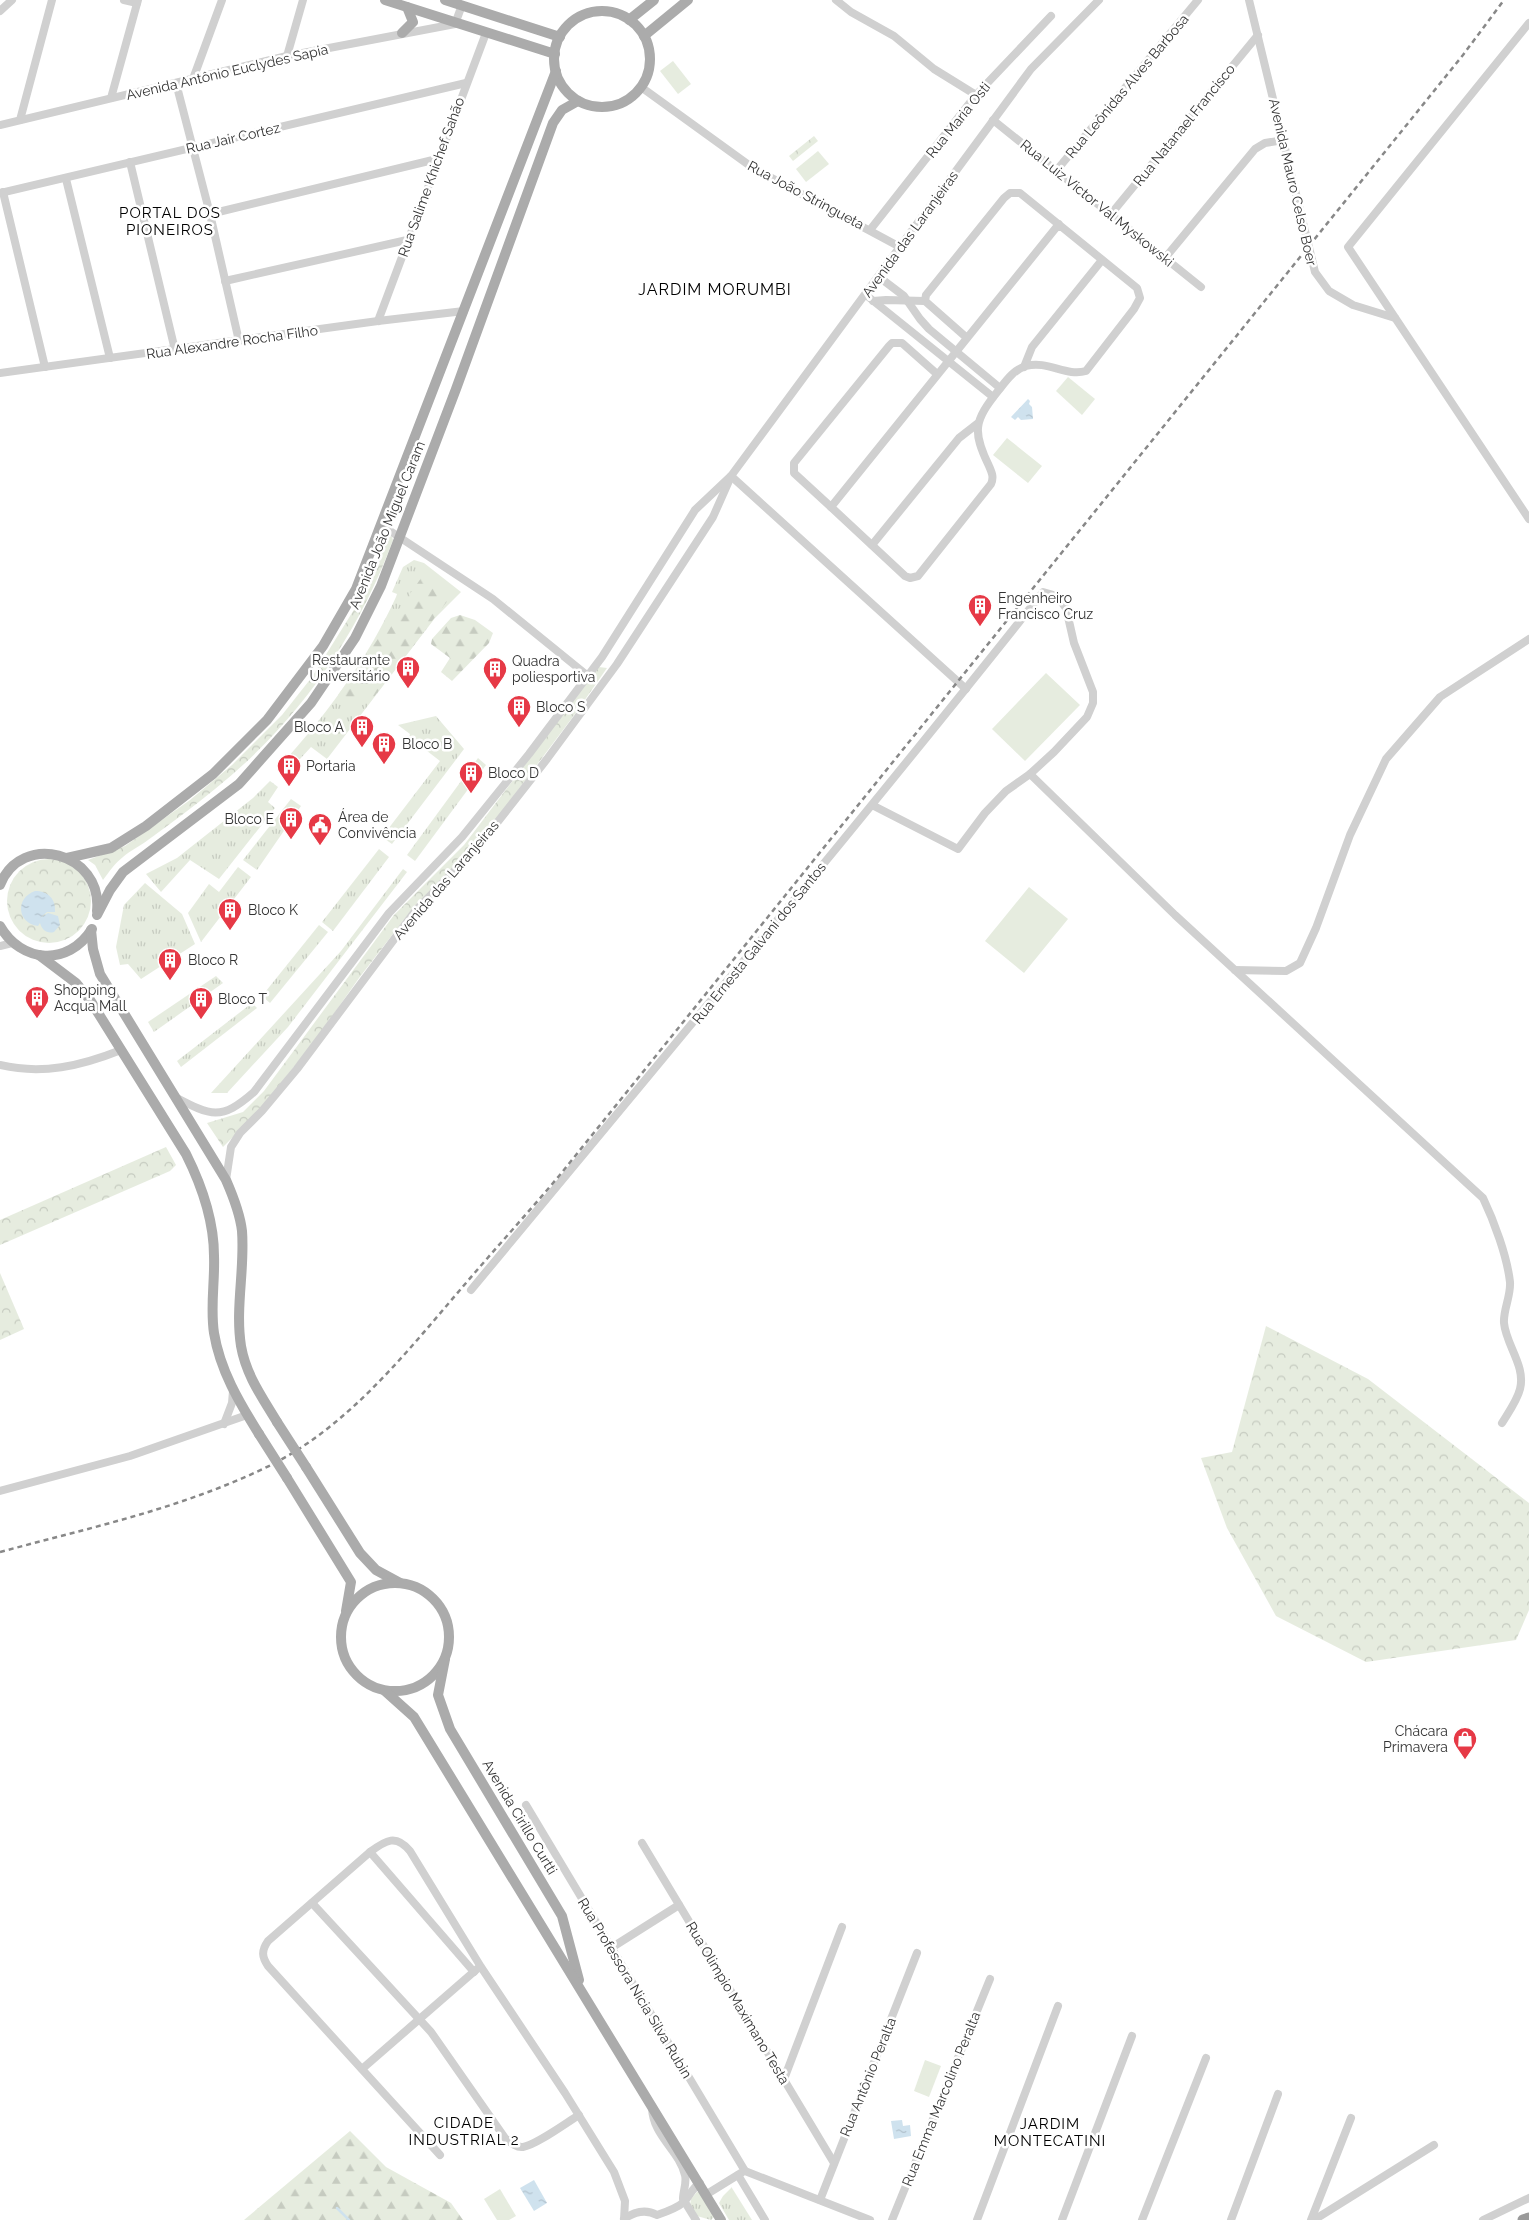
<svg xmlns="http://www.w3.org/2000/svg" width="1529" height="2220" viewBox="0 0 1529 2220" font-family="Raleway,sans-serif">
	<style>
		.grass { fill: url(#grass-tufts) }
		.forest { fill: url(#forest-firs) }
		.park { fill: url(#park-crowns) }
		.pitch { fill: #e6ecdf }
		.water { fill: url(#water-ripples) }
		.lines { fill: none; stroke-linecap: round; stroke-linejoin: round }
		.stream { stroke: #cfe2ee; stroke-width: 2.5 }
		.minor { stroke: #d0d0d0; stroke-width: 8 }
		.major { stroke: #ababab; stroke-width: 10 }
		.highway { stroke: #9a9a9a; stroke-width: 11 }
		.rail { stroke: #888; stroke-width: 2.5; stroke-dasharray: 5 4; stroke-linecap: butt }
		.major-bridge { stroke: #ababab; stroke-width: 10 }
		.labels { text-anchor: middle; stroke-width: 5; stroke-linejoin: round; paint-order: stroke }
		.street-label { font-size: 14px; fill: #333; stroke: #fff }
		.poi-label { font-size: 14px; fill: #333; stroke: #fff; text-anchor: start }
		.neighbourhood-label { font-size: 15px; letter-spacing: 1px; fill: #000; stroke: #fff }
		.quarter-label { font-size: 16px; letter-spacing: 1px; fill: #000; stroke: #fff }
	</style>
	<defs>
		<pattern id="grass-tufts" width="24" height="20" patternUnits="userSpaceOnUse" patternTransform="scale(1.25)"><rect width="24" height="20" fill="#e6ecdf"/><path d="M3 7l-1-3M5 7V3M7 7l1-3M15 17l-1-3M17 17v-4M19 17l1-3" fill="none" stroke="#c6cbc0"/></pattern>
		<pattern id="forest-firs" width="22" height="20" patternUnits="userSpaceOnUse" patternTransform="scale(1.25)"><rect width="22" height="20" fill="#e6ecdf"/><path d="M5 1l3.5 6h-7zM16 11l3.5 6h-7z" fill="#c6cbc0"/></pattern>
		<pattern id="park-crowns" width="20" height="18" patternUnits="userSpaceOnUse" patternTransform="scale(1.25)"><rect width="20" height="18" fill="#e6ecdf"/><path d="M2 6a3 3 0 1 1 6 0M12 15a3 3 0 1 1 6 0" fill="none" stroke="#c6cbc0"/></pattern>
		<pattern id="water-ripples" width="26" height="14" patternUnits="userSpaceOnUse" patternTransform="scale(1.25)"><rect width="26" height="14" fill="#cfe2ee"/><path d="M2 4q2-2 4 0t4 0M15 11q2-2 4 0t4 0" fill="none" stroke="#b2c2cd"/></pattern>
	</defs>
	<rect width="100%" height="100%" fill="#fff"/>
	<g class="grass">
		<path d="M414 560 424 563 461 592 435 618 327 759 311 747 300 759H297L291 765 288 757C331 709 369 656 396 597L397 594 392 592 403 567Z"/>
		<path d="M436 716 464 749 392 844 382 837 440 761 409 737 410 734 398 725Z"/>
		<path d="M478 758 486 765 415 861 407 855Z"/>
		<path d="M270 781 278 787 268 802 275 808 219 879 190 860 161 892 146 874 177 858 253 798Z"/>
		<path d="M291 799 301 806 257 870 243 860Z"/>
		<path d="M379 849 389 857 333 931 322 922Z"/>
		<path d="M238 867 251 877 201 942 188 913 209 884 219 892Z"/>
		<path d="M403 869 407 872 288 1027 227 1093H211L341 951Z"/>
		<path d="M145 883 182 914 195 944 141 979 128 964 120 965 116 947 124 905Z"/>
		<path d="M319 925 328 932 270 1003 262 996Z"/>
		<path d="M216 976 223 983 154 1032 148 1022Z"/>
		<path d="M252 1003 257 1008 181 1067 177 1061Z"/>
		<path d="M732 2187V2188L752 2220H729L719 2203 723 2196Z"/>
		<path d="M697 2192H699L714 2217 711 2220 697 2216 690 2205 691 2199Z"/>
	</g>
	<g class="forest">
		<path d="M424 574 452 595 370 702 338 695Z"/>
		<path d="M460 615 475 620 493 633 489 643 452 681 441 672 450 658 431 644 432 639 451 618Z"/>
		<path d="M350 2131 386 2167 451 2203 463 2220H244Z"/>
	</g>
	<g class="park">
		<path d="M814 136 818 141 793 161 789 156Z"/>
		<path d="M387 535 392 537 393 540C357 638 296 724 215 789 193 807 171 823 148 840 140 846 131 850 123 857 115 863 109 872 103 880L95 865 88 860 125 846 190 800 232 765 282 715 312 677 360 600Z"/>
		<path d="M599 667 607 668 575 714 476 846 413 908 359 978 314 1042 255 1115 223 1147 207 1123 243 1112 264 1091 394 915 464 845Z"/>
		<circle cx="49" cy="901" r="42"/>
		<path d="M166 1147 176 1165 170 1171 0 1245V1220Z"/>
		<path d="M0 1273 24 1329 0 1340Z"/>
		<path d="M1266 1326 1368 1379 1529 1503V1610L1516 1640 1366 1662 1276 1616 1227 1528 1201 1458 1232 1452Z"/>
	</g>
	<g class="pitch">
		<path d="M673 61 691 84 678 94 660 71Z"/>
		<path d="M818 151 829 164 806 182 796 169Z"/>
		<path d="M1068 377 1095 399 1082 415 1056 391Z"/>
		<path d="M1007 438 1042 466 1028 483 993 455Z"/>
		<path d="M1046 673 1080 705 1025 761 992 729Z"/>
		<path d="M1029 887 1068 919 1024 973 985 941Z"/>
		<path d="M925 2060 941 2066 929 2097 914 2091Z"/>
		<path d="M500 2189 516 2216 509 2220H497L484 2199Z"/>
	</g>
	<g class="water">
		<path d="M1028 399 1030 401 1029 404 1032 407 1033 419 1021 420 1018 417 1015 420 1011 417Z"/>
		<path d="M35 891C48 891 56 899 55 912H47L40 918 48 913 58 916 60 925 54 932C47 934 42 930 40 923L38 926C17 923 15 898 35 891Z"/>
		<path d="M902 2120 903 2126 910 2125 911 2136 894 2139 891 2121Z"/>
		<path d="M534 2180 547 2203 534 2211 520 2188Z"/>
	</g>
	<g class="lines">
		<path class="stream" d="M337 2208 349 2220"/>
		<g class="minor">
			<path d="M124 0 137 3"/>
			<path d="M836 0 851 12 894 36 934 69 976 95"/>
			<path d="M1249 0 1315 272 1329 291 1353 305 1395 318"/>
			<path d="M0 11 12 0"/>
			<path d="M1529 23 1348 247 1529 519"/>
			<path d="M287 56 303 0"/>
			<path d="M193 79 222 0"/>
			<path d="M176 83 210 214 239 341"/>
			<path d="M641 87 753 168 900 247"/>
			<path d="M111 98 138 0"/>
			<path d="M20 120 52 0"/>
			<path d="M993 120 1201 287"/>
			<path d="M0 125 287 56 455 24 462 5"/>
			<path d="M130 162 175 350"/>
			<path d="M1056 171 1198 0"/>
			<path d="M66 179 110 358"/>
			<path d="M3 192 45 367"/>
			<path d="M0 193 466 83"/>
			<path d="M210 214 437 159"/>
			<path d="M1111 214 1258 35"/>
			<path d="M870 230 976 95 1051 16"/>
			<path d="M1165 258 1255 149 1265 143 1284 140"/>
			<path d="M879 277 904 296 920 319 929 329 1000 388"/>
			<path d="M225 281 407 240"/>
			<path d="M866 295 993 397"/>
			<path d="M873 301 886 300 925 301"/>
			<path d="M378 321 486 33"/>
			<path d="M967 338 925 301 926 295 1004 198 1010 193H1020L1137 288 1140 298 1134 309 1086 371C1066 377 1048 360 1026 366 1013 370 1006 381 998 391 974 421 972 431 989 466 992 473 994 477 991 484L918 576 910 578 905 576 831 507 1059 224"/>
			<path d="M1024 367 1032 347 1102 260"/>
			<path d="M0 373 378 321 464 311"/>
			<path d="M731 476 966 689"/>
			<path d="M831 507 794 473V463L889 346 892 343H902L937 374"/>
			<path d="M381 525 493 599 588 676"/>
			<path d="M872 545 959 438 977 424"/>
			<path d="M1030 774 1175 915 1483 1198C1494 1221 1507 1256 1510 1282 1511 1296 1503 1310 1504 1323 1506 1345 1526 1366 1520 1389 1517 1401 1508 1413 1502 1423"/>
			<path d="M0 946 12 943"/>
			<path d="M1235 970 1286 971 1300 963 1316 928 1350 835 1386 759 1440 697 1529 639"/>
			<path d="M0 1065C42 1075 81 1066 121 1050"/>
			<path d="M175 1097C211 1116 221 1121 254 1092L389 913 462 837 529 754 602 657 695 510 731 476 1031 69 1099 0"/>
			<path d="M226 1180 231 1147 240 1133 262 1111 297 1069 416 910 478 847 547 759 617 664 713 517 729 481"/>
			<path d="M471 1290C663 1058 856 828 1043 592L1057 596 1066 608 1074 643 1093 692V703L1087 717 1054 752 1030 774 1006 791 985 813 958 849 872 805"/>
			<path d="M224 1424 232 1403 233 1391"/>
			<path d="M0 1491 130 1456 247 1415"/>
			<path d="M526 1805 745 2171"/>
			<path d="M642 1843 834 2163"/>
			<path d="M370 1852 474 1972"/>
			<path d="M312 1903 431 2032 505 2138C510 2142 516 2148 523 2147 536 2145 566 2123 579 2115"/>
			<path d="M611 1948 679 1905"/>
			<path d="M362 2069 477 1969"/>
			<path d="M784 2079 842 1927"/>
			<path d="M652 2108C653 2136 679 2150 685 2175 687 2183 683 2191 683 2199L696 2220"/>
			<path d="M440 2155 268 1966C262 1957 261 1951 268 1941L370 1852C386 1840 396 1834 410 1851L481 1967 565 2093 614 2172 625 2201 624 2220"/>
			<path d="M745 2171 870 2220"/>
			<path d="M738 2175 765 2220"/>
			<path d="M707 2194 741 2173"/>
			<path d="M820 2200 917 1953"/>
			<path d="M624 2219C634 2212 646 2209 657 2215 666 2212 677 2208 684 2202 690 2196 692 2188 700 2183"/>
			<path d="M892 2220 990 1979"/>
			<path d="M977 2220 1058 2006"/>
			<path d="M1062 2220 1132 2036"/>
			<path d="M1142 2220 1206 2058"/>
			<path d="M1231 2220 1278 2094"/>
			<path d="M1311 2220 1351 2118"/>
			<path d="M1314 2220 1434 2145"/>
			<path d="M1483 2220 1529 2198"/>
		</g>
		<g class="major">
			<path d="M385 0 555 54"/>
			<path d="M445 0 560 37"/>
			<circle cx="602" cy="59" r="48"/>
			<path d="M629 20 654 0"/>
			<path d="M402 33 413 22 407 7"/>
			<path d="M644 36 688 0"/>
			<path d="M67 858 111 848 146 826 213 774 267 720 323 646 356 589 556 71"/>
			<path d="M0 885C21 831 103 852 97 911"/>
			<path d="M97 915 110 890 123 872 239 784 311 703 355 638 381 586 456 389 553 123 562 110 578 101"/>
			<path d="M0 926C21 963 68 967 92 929"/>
			<path d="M91 930 93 949 100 974 226 1180C233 1196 240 1213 242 1231 245 1269 235 1308 241 1346 246 1375 262 1397 277 1422"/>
			<path d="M39 955 76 983 90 1000 186 1154C202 1186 214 1220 214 1256 215 1282 210 1307 214 1333 220 1370 239 1402 259 1434"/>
			<path d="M306 1467 360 1553 376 1570 400 1583"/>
			<path d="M287 1478 351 1582 346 1611"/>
			<circle cx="395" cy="1637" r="54"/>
			<path d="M445 1659 438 1695 450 1729 562 1916 579 1980"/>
			<path d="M385 1691 414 1717 721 2220"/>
		</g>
		<path class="highway" d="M1523 2220 1529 2218"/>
		<path class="rail" d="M0 1552C93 1527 187 1507 273 1464 350 1424 405 1354 460 1290 493 1251 527 1214 559 1176L1463 55 1504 0"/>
		<g class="major-bridge">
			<path d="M277 1422 306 1467"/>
			<path d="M259 1434 287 1478"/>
		</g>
	</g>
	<defs>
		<g id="building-pin" transform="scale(1.25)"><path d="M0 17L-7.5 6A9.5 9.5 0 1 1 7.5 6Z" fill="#e63946" stroke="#fff"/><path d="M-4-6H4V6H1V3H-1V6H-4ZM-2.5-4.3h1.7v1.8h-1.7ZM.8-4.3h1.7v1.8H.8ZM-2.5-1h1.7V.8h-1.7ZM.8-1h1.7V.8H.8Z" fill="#fff"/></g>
		<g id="civic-pin" transform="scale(1.25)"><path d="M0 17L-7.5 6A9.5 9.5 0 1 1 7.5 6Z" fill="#e63946" stroke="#fff"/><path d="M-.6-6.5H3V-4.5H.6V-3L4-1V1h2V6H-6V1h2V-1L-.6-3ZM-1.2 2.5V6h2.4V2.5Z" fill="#fff"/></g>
		<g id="shop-pin" transform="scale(1.25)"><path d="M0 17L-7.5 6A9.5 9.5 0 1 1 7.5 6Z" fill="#e63946" stroke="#fff"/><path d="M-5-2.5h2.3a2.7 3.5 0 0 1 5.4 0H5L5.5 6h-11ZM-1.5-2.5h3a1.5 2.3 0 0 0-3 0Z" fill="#fff"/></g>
	</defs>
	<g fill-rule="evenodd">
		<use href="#building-pin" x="980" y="606"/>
		<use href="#building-pin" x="408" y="668"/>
		<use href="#building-pin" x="495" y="669"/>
		<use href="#building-pin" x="519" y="707"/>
		<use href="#building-pin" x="362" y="727"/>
		<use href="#building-pin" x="384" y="744"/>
		<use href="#building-pin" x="289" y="766"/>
		<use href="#building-pin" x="471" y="773"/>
		<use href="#building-pin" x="291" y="819"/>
		<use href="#civic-pin" x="320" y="825"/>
		<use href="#building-pin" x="230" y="910"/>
		<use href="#building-pin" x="170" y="960"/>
		<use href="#building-pin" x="37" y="998"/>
		<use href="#building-pin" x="201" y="999"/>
		<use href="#shop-pin" x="1465" y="1739"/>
	</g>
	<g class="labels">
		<g class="street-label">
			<text transform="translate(227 72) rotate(-13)" y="5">Avenida Antônio Euclydes Sapia</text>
			<text transform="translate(1127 86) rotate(-50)" y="5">Rua Leônidas Alves Barbosa</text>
			<text transform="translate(958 120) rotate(-51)" y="5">Rua Maria Osti</text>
			<text transform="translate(1184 125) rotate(-51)" y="5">Rua Natanael Francisco</text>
			<text transform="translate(233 138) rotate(-13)" y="5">Rua Jair Cortez</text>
			<text transform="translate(431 177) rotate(-70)" y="5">Rua Salime Khichef Sahão</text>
			<text transform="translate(1293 182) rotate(77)" y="5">Avenida Mauro Celso Boer</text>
			<text transform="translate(806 195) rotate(28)" y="5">Rua João Stringueta</text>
			<text transform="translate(1097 203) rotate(39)" y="5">Rua Luiz Victor Val Myskowski</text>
			<text transform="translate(910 234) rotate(-54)" y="5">Avenida das Laranjeiras</text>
			<text transform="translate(232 342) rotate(-8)" y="5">Rua Alexandre Rocha Filho</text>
			<text transform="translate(387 525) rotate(-68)" y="5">Avenida João Miguel Caram</text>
			<text transform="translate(446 880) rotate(-49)" y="5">Avenida das Laranjeiras</text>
			<text transform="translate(759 943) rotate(-51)" y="5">Rua Ernesta Galvani dos Santos</text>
			<text transform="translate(520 1817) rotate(59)" y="5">Avenida Cirillo Curtti</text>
			<text transform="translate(635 1988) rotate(59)" y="5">Rua Professora Nicia Silva Rubin</text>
			<text transform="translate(738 2003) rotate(59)" y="5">Rua Olimpio Maximano Testa</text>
			<text transform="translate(868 2077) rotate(-68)" y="5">Rua Antônio Peralta</text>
			<text transform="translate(941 2099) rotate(-68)" y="5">Rua Emma Marcolino Peralta</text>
		</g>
		<g class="poi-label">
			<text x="998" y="603">Engenheiro<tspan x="998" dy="16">Francisco Cruz</tspan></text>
			<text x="390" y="665" text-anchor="end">Restaurante<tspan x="390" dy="16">Universitário</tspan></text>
			<text x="512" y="666">Quadra<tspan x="512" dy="16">poliesportiva</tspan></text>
			<text x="536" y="712">Bloco S</text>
			<text x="344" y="732" text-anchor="end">Bloco A</text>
			<text x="402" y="749">Bloco B</text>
			<text x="306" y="771">Portaria</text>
			<text x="488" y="778">Bloco D</text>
			<text x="338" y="822">Área de<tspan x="338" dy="16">Convivência</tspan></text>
			<text x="274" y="824" text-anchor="end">Bloco E</text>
			<text x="248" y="915">Bloco K</text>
			<text x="188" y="965">Bloco R</text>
			<text x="54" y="995">Shopping<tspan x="54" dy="16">Acqua Mall</tspan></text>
			<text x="218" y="1004">Bloco T</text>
			<text x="1448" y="1736" text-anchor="end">Chácara<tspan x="1448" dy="16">Primavera</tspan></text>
		</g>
		<g class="neighbourhood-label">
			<text x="170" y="218">PORTAL DOS<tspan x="170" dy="17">PIONEIROS</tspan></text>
			<text x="464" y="2128">CIDADE<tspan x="464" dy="17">INDUSTRIAL 2</tspan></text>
			<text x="1050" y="2129">JARDIM<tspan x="1050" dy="17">MONTECATINI</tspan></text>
		</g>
		<g class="quarter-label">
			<text x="715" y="295">JARDIM MORUMBI</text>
		</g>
	</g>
</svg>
